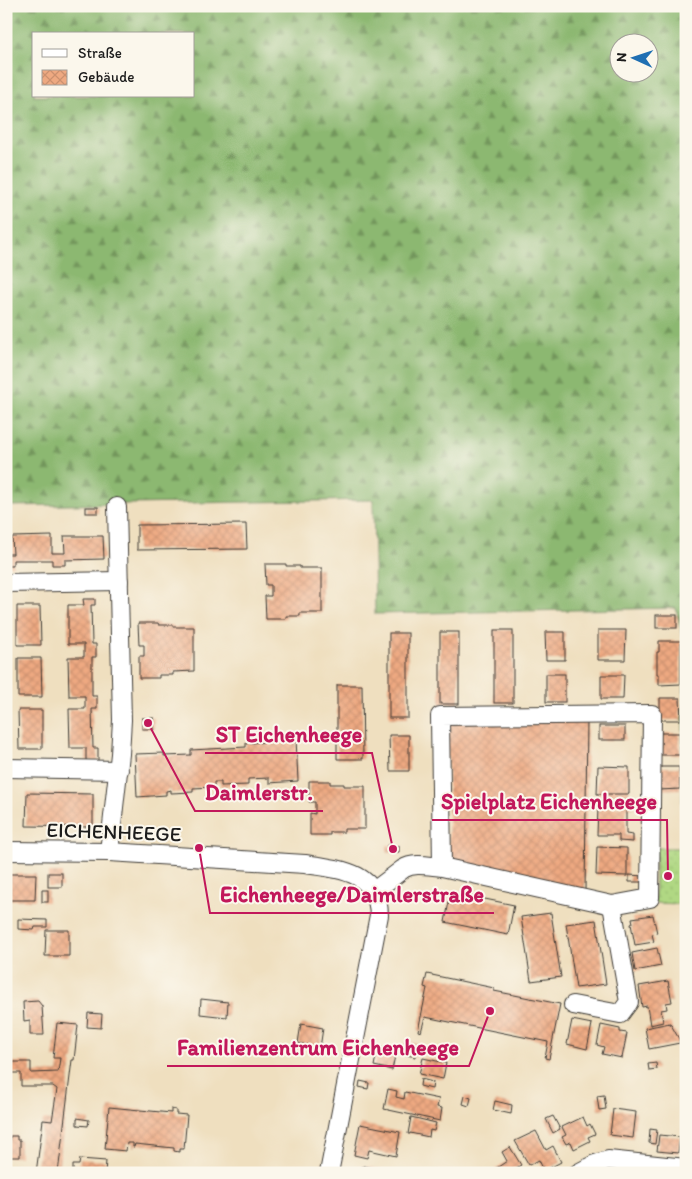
<svg xmlns="http://www.w3.org/2000/svg" width="692" height="1179" viewBox="0 0 692 1179" font-family="Itim,sans-serif">
	<style>
		.forest { fill: url(#forest-firs); stroke: #546a46; fill-rule: evenodd }
		.park { fill: url(#park-dots); stroke: #667a50 }
		.building { fill: url(#building-cross-hatch) }
		.lines { fill: none; stroke-linecap: round; stroke-linejoin: round }
		.minor-casing { stroke: #3c3934; stroke-width: 20 }
		.minor { stroke: #fff; stroke-width: 18 }
		.labels { text-anchor: middle; stroke-width: 4; stroke-linejoin: round; paint-order: stroke }
		.street-label { font-size: 21px; fill: #1c1c1c; stroke: #fbf7ec }
		.leader { fill: none; stroke: #c2185b; stroke-width: 2 }
		.callout-dot { fill: #c2185b; stroke: #fbf7ec; stroke-width: 2 }
		.callout-label { font-size: 22px; text-anchor: middle; font-weight: bold; fill: #c2185b; stroke: #fbf7ec; stroke-width: 4; stroke-linejoin: round; paint-order: stroke }
	</style>
	<defs>
		<pattern id="forest-firs" width="22" height="20" patternUnits="userSpaceOnUse" patternTransform="scale(1.25)"><rect width="22" height="20" fill="#8cb871"/><path d="M5 1l3.5 6h-7zM16 11l3.5 6h-7z" fill="#72955c"/></pattern>
		<pattern id="park-dots" width="8" height="8" patternUnits="userSpaceOnUse" patternTransform="scale(1.25)"><rect width="8" height="8" fill="#b0d883"/><path d="M2 2h.1M6 6h.1" fill="none" stroke="#97b971" stroke-width="1.8" stroke-linecap="round"/></pattern>
		<pattern id="building-cross-hatch" width="8" height="8" patternUnits="userSpaceOnUse" patternTransform="scale(1.25)"><rect width="8" height="8" fill="#eea981"/><path d="M0 0l8 8M0 8l8-8" fill="none" stroke="#cc916f"/></pattern>
	</defs>
	<rect width="100%" height="100%" fill="#fbf7ec"/>
	<filter id="ink" filterUnits="userSpaceOnUse"><feTurbulence type="fractalNoise" baseFrequency=".02" numOctaves="2"/><feDisplacementMap in="SourceGraphic" scale="10" xChannelSelector="R" yChannelSelector="G"/><feConvolveMatrix kernelMatrix="1 2 1 2 8 2 1 2 1" color-interpolation-filters="sRGB"/></filter>
	<filter id="wash" filterUnits="userSpaceOnUse"><feTurbulence type="fractalNoise" baseFrequency=".0096" numOctaves="4" result="noise"/><feDisplacementMap in="SourceGraphic" scale="20" xChannelSelector="R" yChannelSelector="G"/><feGaussianBlur stdDeviation="1.12" result="paint"/><feColorMatrix in="noise" values="0 0 0 0 0 0 0 0 0 0 0 0 0 0 0 0 0 1.4 0 .05"/><feComposite in="paint" operator="in"/></filter>
	<g filter="url(#wash)">
		<rect width="100%" height="100%" fill="#efdfbf"/>
		<path class="forest" d="M6 6H686V592L680 595 686 605V936L681 910 684 644 676 608 375 614 373 500 6 506ZM34 34H194V96H34ZM620 42H650V72H620Z"/>
		<path class="park" d="M655 848H682L681 904 655 903Z"/>
		<g id="blocks">
			<g class="building">
				<rect x="86" y="507" width="12" height="6"/>
				<path d="M246 524 247 549 137 550V525Z"/>
				<path d="M52 536V553H65L64 536H103L104 559 65 560V565H52V560H13V566H6V554H13L12 537Z"/>
				<path d="M265 564H286V566H300V568H322V613H300V616H286V619H266L265 596H271V585H266Z"/>
				<path d="M83 599H95V605H91L92 644H96V657H92V696H97V709H92L93 748H98V761H86V748H70L69 709H85V696H69L68 657H84V644H68V605H84Z"/>
				<path d="M17 606H40L41 645H17Z"/>
				<rect x="656" y="615" width="21" height="13"/>
				<path d="M138 623H158L159 625H173V627H194V671L173 672V675H159V678H139V656H144V645H139Z"/>
				<rect x="494" y="630" width="19" height="73"/>
				<path d="M598 630H626L625 660H598Z"/>
				<rect x="440" y="632" width="19" height="72"/>
				<path d="M545 632H565V660H546Z"/>
				<rect x="389" y="633" width="19" height="85"/>
				<path d="M659 641H681V684L659 685V674H657V652H659Z"/>
				<path d="M18 658H41L42 697H18Z"/>
				<rect x="546" y="674" width="19" height="28"/>
				<path d="M601 675H624L623 699H601Z"/>
				<path d="M337 685H362L363 759H337Z"/>
				<path d="M660 698H680L681 720H660Z"/>
				<path d="M18 710H42V749H19Z"/>
				<rect x="142" y="718" width="12" height="11"/>
				<path d="M587 720 585 892 449 863 447 721Z"/>
				<rect x="599" y="726" width="26" height="14"/>
				<rect x="659" y="733" width="21" height="22"/>
				<path d="M389 735H409V771H390Z"/>
				<path d="M296 738 298 781 269 783V778L248 779V785L221 786V782H214V787L193 788V792L171 793V790L166 791V795L137 797 135 754 164 753V756L191 755V750L246 747V743L267 742V739Z"/>
				<path d="M598 766 629 767V794H597Z"/>
				<path d="M659 767H679L680 789 659 790Z"/>
				<path d="M309 781H330V784H344V786H365V829H344V832H330V835H310V813L315 814V802H309Z"/>
				<path d="M27 793 93 794V827L26 826Z"/>
				<path d="M619 801H634V808H626V834L633 835V842L619 841V835H597L598 807H619Z"/>
				<path d="M387 845 399 846V852H387Z"/>
				<path d="M597 847 627 848V876L596 875Z"/>
				<rect x="48" y="873" width="14" height="14"/>
				<path d="M6 874H36L35 900H6Z"/>
				<path d="M629 875 644 876V882H629Z"/>
				<rect x="42" y="890" width="6" height="12"/>
				<path d="M451 892 514 905 508 935 445 922Z"/>
				<path d="M551 913 561 977 531 981 521 917Z"/>
				<path d="M653 915 657 933 652 934 654 942 635 945 631 924 633 923 632 918Z"/>
				<path d="M18 919 47 920V927H35L34 930 18 929Z"/>
				<path d="M596 920 606 984 576 988 566 924Z"/>
				<path d="M46 930H69V956H45Z"/>
				<path d="M657 948 661 966 635 971 632 953Z"/>
				<path d="M427 974 494 988V991L560 1004 549 1059 545 1058 548 1042 425 1017 421 1032 418 1031 427 988 424 987Z"/>
				<path d="M668 981 672 1002 666 1003 667 1009 661 1010 663 1022 650 1025 647 1006 642 1007 639 986Z"/>
				<path d="M201 999 228 1002 227 1017 200 1014Z"/>
				<path d="M38 1001 42 1006 44 1035H30V1020L24 1021 23 1002Z"/>
				<path d="M88 1013 102 1014 101 1028 87 1027Z"/>
				<path d="M572 1020 592 1024 587 1049 567 1044Z"/>
				<path d="M57 1023 78 1025 74 1060H72L58 1173H36L43 1120 52 1121 57 1089 53 1086H21V1073H6V1062H31V1073L58 1072 60 1058H53Z"/>
				<path d="M670 1023 679 1039 680 1043 649 1049 645 1028Z"/>
				<path d="M301 1024 323 1028 320 1048 298 1043Z"/>
				<path d="M601 1025 620 1029V1032L627 1033 622 1058 602 1054 604 1047 597 1045Z"/>
				<path d="M405 1042 418 1044 415 1057 403 1054Z"/>
				<path d="M378 1047 396 1051 392 1070 374 1066Z"/>
				<path d="M423 1058 446 1063 443 1079 419 1074Z"/>
				<path d="M656 1063 657 1069 649 1070 648 1064Z"/>
				<path d="M421 1079 433 1082 432 1089 420 1086Z"/>
				<path d="M360 1081 369 1083 368 1089 359 1087Z"/>
				<path d="M388 1089 397 1091 396 1097 404 1099 405 1092 439 1099 437 1107 442 1108 440 1121 384 1109Z"/>
				<path d="M604 1095 606 1109 599 1110 597 1096Z"/>
				<path d="M465 1096 471 1098 469 1106 463 1104Z"/>
				<path d="M495 1101 512 1105 511 1114 493 1110Z"/>
				<path d="M109 1107 171 1113V1109L176 1110V1114L187 1115 184 1149H179V1152L174 1151V1148L135 1144 134 1147H133V1143H127L126 1151 105 1149Z"/>
				<path d="M613 1109 636 1112 633 1138 610 1135Z"/>
				<path d="M553 1116 560 1129 553 1133 546 1119Z"/>
				<path d="M411 1117 436 1123 434 1131 430 1130 429 1137 410 1133V1134H408Z"/>
				<path d="M583 1117 587 1126 590 1124 595 1134 588 1137 590 1141 574 1149 571 1142 566 1144 562 1137 566 1135 562 1127Z"/>
				<path d="M77 1118 89 1120 88 1126 77 1125Z"/>
				<path d="M360 1124 400 1132 396 1156 369 1150 367 1158 354 1155Z"/>
				<path d="M650 1129 657 1130 655 1144 649 1143Z"/>
				<path d="M536 1131 546 1150 553 1146 561 1162 544 1171 539 1160 529 1165 515 1141Z"/>
				<path d="M659 1135 680 1137 678 1153 657 1151Z"/>
				<path d="M10 1136H17V1140H20V1157H6V1140H10Z"/>
				<path d="M510 1147 521 1165 513 1170 514 1173H493L496 1171 495 1169 507 1161 502 1152Z"/>
				<path d="M80 1159 106 1161 105 1173H73V1165H79Z"/>
				<path d="M363 1166 383 1170 382 1173H364L362 1170Z"/>
			</g>
		</g>
	</g>
	<g filter="url(#ink)">
		<use href="#blocks" fill-opacity="0" stroke="#3c3934" stroke-width="1"/>
		<g class="lines">
			<g class="minor-casing">
				<g id="minor">
					<path d="M6 583 119 581"/>
					<path d="M6 768 119 770"/>
					<path d="M6 851 109 852 305 864C339 869 378 871 379 915L329 1173"/>
					<path d="M109 852 120 754 122 720 117 507"/>
					<path d="M374 891 403 869C414 862 429 866 442 867L612 905 650 898 652 714 440 716 442 867"/>
					<path d="M573 1005 620 1014 629 1002 612 905"/>
					<path d="M578 1173 595 1164 608 1160 686 1168"/>
				</g>
			</g>
			<use href="#minor" class="minor"/>
		</g>
	</g>
	<g class="labels">
		<g class="street-label">
			<text transform="translate(114 832) rotate(2)" y="7">EICHENHEEGE</text>
		</g>
	</g>
	<path class="leader" d="M393 849L372 753H205M148 723L195 811H323M668 876L667 820H432M199 848L210 913H494M490 1011L469 1066H167"/>
	<g class="callout-dot">
		<circle cx="393" cy="849" r="5"/>
		<circle cx="148" cy="723" r="5"/>
		<circle cx="668" cy="876" r="5"/>
		<circle cx="199" cy="848" r="5"/>
		<circle cx="490" cy="1011" r="5"/>
	</g>
	<g class="callout-label">
		<text x="289" y="742">ST Eichenheege</text>
		<text x="259" y="800">Daimlerstr.</text>
		<text x="549" y="809">Spielplatz Eichenheege</text>
		<text x="352" y="902">Eichenheege/Daimlerstraße</text>
		<text x="318" y="1055">Familienzentrum Eichenheege</text>
	</g>
	<rect width="692" height="1179" fill="none" stroke="#fbf7ec" stroke-width="25"/>
	<rect x="32" y="32" width="162" height="65" fill="#fbf7ec" stroke="#a29f99"/>
	<rect x="42" y="49" width="25" height="8" fill="#ffffff" stroke="#a29f99"/>
	<text x="78" y="58" font-size="15" fill="#1c1c1c">Straße</text>
	<rect x="42" y="70" width="25" height="15" fill="url(#building-cross-hatch)" stroke="#a29f99"/>
	<text x="78" y="82" font-size="15" fill="#1c1c1c">Gebäude</text>
	<g transform="translate(634 58) rotate(273)"><circle r="24" fill="#fbf7ec" stroke="#a29f99"/>
	<path d="M0-4L9 19L0 12L-9 19Z" fill="#1f6fb2"/>
	<text y="-8" font-size="14" font-weight="bold" text-anchor="middle" fill="#1c1c1c">N</text>
	</g>
</svg>
